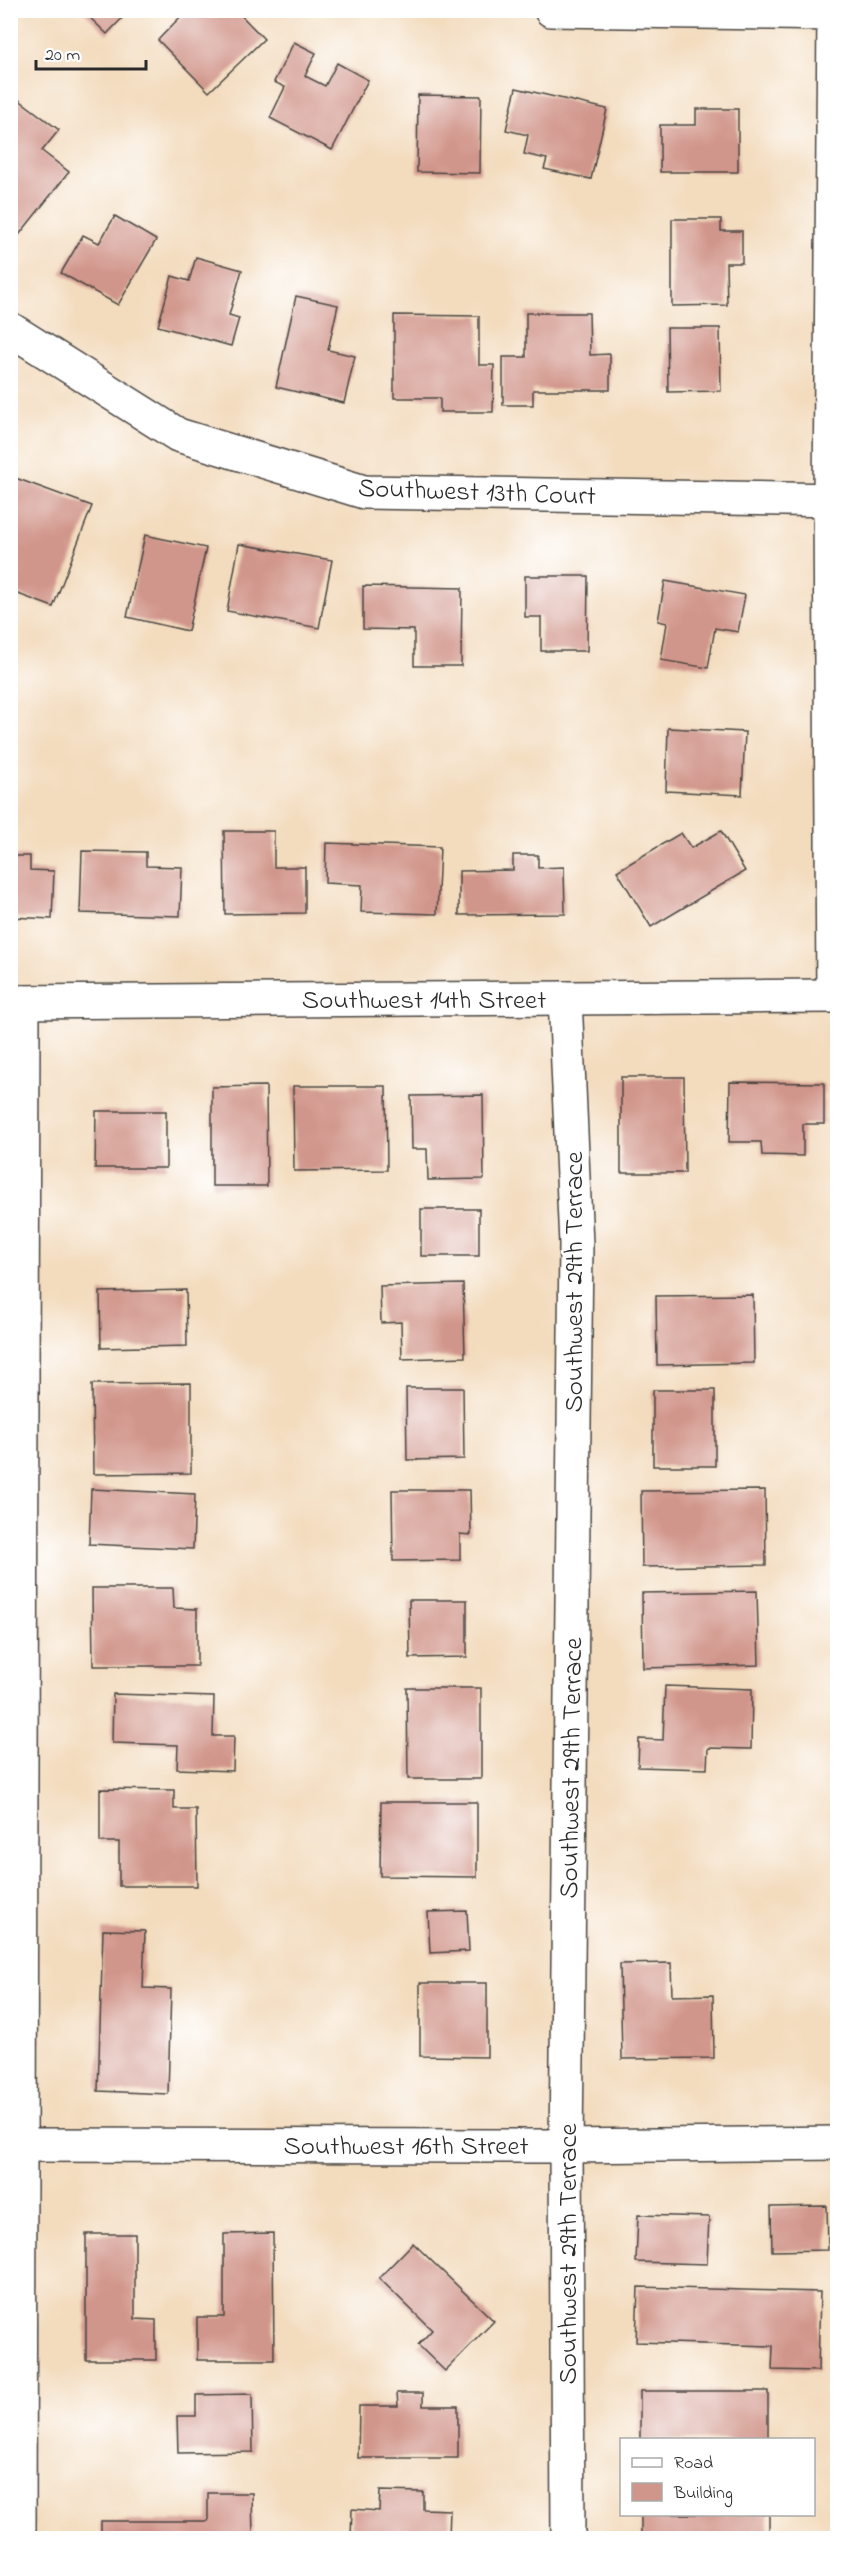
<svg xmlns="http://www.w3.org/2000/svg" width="848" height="2549" viewBox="0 0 848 2549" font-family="'Indie Flower',sans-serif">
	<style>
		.building { fill: #d1968b }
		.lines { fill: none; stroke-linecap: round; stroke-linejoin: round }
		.minor-casing { stroke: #494541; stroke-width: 36 }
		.minor { stroke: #fff; stroke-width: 33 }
		.labels { text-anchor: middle; stroke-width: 5; stroke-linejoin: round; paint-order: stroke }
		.street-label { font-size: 27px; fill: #2b2b2b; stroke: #fff }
	</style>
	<rect width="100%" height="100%" fill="#fff"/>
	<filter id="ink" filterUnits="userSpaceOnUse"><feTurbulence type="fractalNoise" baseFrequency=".0167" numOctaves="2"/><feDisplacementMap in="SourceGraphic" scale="12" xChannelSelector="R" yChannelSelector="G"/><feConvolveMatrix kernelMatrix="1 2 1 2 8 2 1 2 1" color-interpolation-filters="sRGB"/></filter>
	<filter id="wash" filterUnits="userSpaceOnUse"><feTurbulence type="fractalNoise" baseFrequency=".008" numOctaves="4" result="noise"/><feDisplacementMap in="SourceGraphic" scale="24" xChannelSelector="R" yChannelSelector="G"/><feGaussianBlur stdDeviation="1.35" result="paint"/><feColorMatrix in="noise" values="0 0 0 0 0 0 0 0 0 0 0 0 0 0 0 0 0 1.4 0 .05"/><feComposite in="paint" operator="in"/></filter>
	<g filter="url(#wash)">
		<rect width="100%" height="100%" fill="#f3dbbd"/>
		<g id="blocks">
			<g class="building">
				<path d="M82 10H130L107 34Z"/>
				<path d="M187 10H236L264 39 209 92 158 40Z"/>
				<path d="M294 42 316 53 305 76 325 86 337 63 368 80 332 150 270 118 285 87 274 82Z"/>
				<path d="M516 88 607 109 591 179 544 169 547 159 524 154 528 135 506 130Z"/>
				<path d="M418 95 481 96 480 173 417 172Z"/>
				<path d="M18 99 59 130 42 151 69 172 15 240 10 237V108Z"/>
				<path d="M696 109H738V172H660V125H696Z"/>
				<path d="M115 216 156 240 118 305 61 273 83 235 99 243Z"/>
				<path d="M672 219H721V231H742V263H726L727 305 672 306Z"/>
				<path d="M196 257 242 270 229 315 239 318 231 346 158 326 172 276 189 281Z"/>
				<path d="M296 296 338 305 328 350 355 356 344 403 276 387Z"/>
				<path d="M526 313H589L590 355 610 354V390H533V405H503V357H526Z"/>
				<path d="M394 315 479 316V365H494L493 412H440V398H394Z"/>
				<path d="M667 328H720L721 391 668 392Z"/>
				<path d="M10 476 92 506 53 607 10 591V537L14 527 10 526Z"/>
				<path d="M145 535 206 548 188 631 127 617Z"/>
				<path d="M239 544 332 560 319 628 227 611Z"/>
				<path d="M525 576H588L587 651H541V617H525Z"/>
				<path d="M665 581 745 595 738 632 715 628 708 668 661 660 667 623 658 621Z"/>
				<path d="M363 586 462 588 461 666H414V630L363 629Z"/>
				<path d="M668 728 745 732 742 795 666 791Z"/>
				<path d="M224 831H274V867H305V913L225 914Z"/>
				<path d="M721 831 745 871 651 927 617 871 681 833 691 848Z"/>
				<path d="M326 843 440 847 437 914 361 912 362 885 325 883Z"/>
				<path d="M82 851 146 852V866L182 867 180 916 80 913Z"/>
				<path d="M513 855H538V868L564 867 565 914 459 915V871L513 870Z"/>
				<path d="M10 856H30V870L54 871 52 919 10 917Z"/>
				<path d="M621 1077H684L685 1173H621Z"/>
				<path d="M730 1082 824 1083V1124H803V1156L762 1155 761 1142H729Z"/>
				<path d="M266 1086 267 1186H212V1087Z"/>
				<path d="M293 1086H386L387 1170 294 1171Z"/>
				<path d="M483 1095 484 1179 428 1180 427 1149H412L411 1096Z"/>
				<path d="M96 1111H166V1168H95Z"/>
				<rect x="421" y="1209" width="58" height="47"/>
				<path d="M463 1284 465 1357 402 1359 401 1322 381 1323 380 1286Z"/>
				<path d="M186 1290 187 1346 101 1348 100 1292Z"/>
				<path d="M753 1295 754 1363 657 1365 656 1296Z"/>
				<path d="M191 1383V1473L93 1474 92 1384Z"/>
				<path d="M406 1388H463L464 1459 407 1460Z"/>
				<rect x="653" y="1390" width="62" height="76"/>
				<path d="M91 1489 195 1494 193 1549 89 1544Z"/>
				<path d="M392 1490H470L471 1535 460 1534V1560L393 1561Z"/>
				<path d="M765 1490 766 1565 642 1567 641 1491Z"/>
				<path d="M92 1588H173L174 1608 197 1609V1666H93Z"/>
				<path d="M757 1591 759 1665 643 1668 642 1593Z"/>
				<path d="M409 1600H467V1657L410 1658Z"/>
				<path d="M665 1686 752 1689 751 1749 708 1748 707 1769 638 1767 639 1739 663 1740Z"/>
				<path d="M407 1688H481V1779H408Z"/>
				<path d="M113 1694 214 1697 213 1736H234L233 1771 177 1769 178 1745 112 1743Z"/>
				<path d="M100 1789 174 1790V1809H196L197 1886H119V1842H100Z"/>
				<path d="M381 1802H477V1877L380 1876Z"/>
				<path d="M467 1911 469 1951 430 1953 428 1912Z"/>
				<path d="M103 1930 145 1931 143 1988 171 1989 168 2094 98 2091Z"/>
				<path d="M671 1963 672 1996 713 1995 714 2058 622 2059 620 1964Z"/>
				<path d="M420 1983H487V2057L420 2056Z"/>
				<path d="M827 2206 828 2250 772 2251 771 2207Z"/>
				<path d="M638 2215 709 2217 707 2264 636 2262Z"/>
				<path d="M273 2233 274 2360H197V2317H224V2234Z"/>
				<path d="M86 2234H135V2319L156 2320V2360H86Z"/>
				<path d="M413 2243 494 2321 445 2371 418 2345 432 2330 379 2278Z"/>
				<path d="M638 2287 820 2292 818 2371 772 2370 773 2346 636 2342Z"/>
				<rect x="640" y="2391" width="128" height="49"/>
				<path d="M397 2393H423V2406H458V2458H358L359 2406H398Z"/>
				<path d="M252 2394 253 2452 178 2453 177 2416H196V2395Z"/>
				<path d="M380 2491 423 2492V2509L450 2510 449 2538H351L352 2509 379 2511Z"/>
				<path d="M208 2493H252L253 2538H101V2521H208Z"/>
				<rect x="641" y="2514" width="128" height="24"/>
			</g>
		</g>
	</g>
	<g filter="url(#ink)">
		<use href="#blocks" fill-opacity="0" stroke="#494541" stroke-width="1.5"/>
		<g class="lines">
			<g class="minor-casing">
				<g id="minor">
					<path d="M551 10 838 14"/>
					<path d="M10 329 178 435 364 492 838 500"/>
					<path d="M833 995 830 500 834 14"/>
					<path d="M565 998 576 1244 566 2146 568 2538"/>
					<path d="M10 1002 838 996"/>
					<path d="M10 2145 566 2146 838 2143"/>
					<path d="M19 2538 23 1002"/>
				</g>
			</g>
			<use href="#minor" class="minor"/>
		</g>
	</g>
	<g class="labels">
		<g class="street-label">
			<text transform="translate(477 491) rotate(2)" y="9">Southwest 13th Court</text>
			<text x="424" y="1008">Southwest 14th Street</text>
			<text transform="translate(573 1282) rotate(-90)" y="9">Southwest 29th Terrace</text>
			<text transform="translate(570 1768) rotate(-89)" y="9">Southwest 29th Terrace</text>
			<text x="406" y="2154">Southwest 16th Street</text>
			<text transform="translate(567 2254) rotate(-90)" y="9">Southwest 29th Terrace</text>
		</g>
	</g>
	<rect width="848" height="2549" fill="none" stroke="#fff" stroke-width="36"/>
	<rect x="620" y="2438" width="195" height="78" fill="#ffffff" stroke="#aaaaaa" stroke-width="1.5"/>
	<rect x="632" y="2458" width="30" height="9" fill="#ffffff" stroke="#aaaaaa" stroke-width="1.5"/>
	<text x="674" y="2468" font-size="18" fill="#2b2b2b">Road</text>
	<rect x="632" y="2483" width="30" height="18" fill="#d1968b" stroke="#aaaaaa" stroke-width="1.5"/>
	<text x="674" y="2498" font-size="18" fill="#2b2b2b">Building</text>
	<path d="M36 60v9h110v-9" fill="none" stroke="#2b2b2b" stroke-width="3"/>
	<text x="45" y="60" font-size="18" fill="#2b2b2b" stroke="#ffffff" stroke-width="4.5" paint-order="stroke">20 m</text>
</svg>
